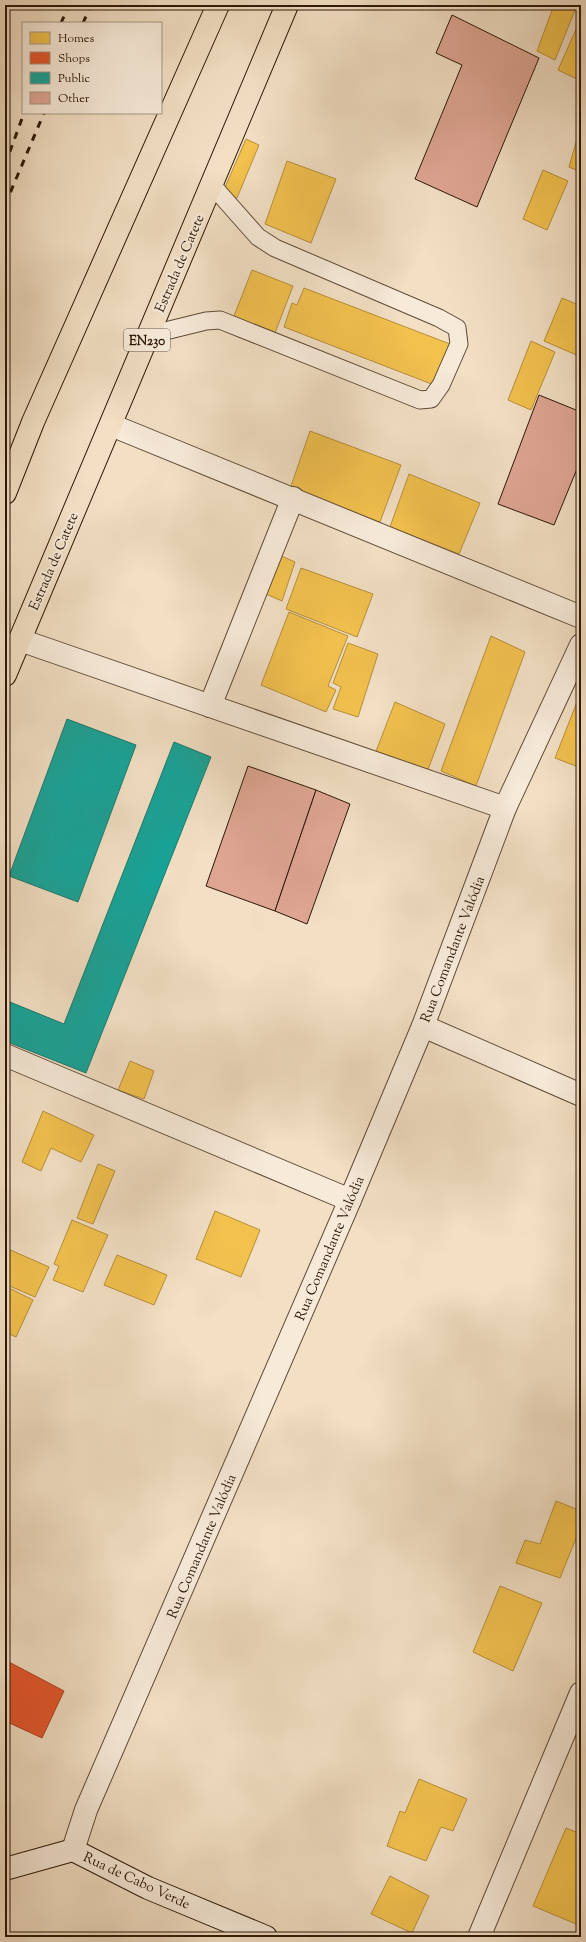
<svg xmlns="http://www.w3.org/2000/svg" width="586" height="1942" viewBox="0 0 586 1942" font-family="'Sorts Mill Goudy',serif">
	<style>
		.homes { fill: #f2c14e; stroke: #b78e39 }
		.shops { fill: #e4572e; stroke: #ad4422 }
		.public { fill: #17a398; stroke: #1d796c }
		.building { fill: #dea593; stroke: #2c1807 }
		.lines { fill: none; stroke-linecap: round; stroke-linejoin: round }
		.lane-casing { stroke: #5e4a36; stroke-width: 19 }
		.street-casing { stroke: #5e4a36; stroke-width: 24 }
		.secondary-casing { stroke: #2c1807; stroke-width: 24 }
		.highway-casing { stroke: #2c1807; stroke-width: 24 }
		.lane { stroke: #f7ead9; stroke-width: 17 }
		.street { stroke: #f7ead9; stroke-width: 22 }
		.secondary { stroke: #f7ead9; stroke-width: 22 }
		.highway { stroke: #f2dfc4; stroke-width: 22 }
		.rail { stroke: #2c1807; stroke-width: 3; stroke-dasharray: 7 7; stroke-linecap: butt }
		.labels { text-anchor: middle; stroke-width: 4; stroke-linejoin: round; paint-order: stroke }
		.shield { fill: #f7ead9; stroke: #695746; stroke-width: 1 }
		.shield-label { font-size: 13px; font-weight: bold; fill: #2c1807 }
		.street-label { font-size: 14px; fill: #2c1807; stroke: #f7ead9 }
	</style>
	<rect width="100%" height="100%" fill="#f2dfc4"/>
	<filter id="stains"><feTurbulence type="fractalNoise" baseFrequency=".005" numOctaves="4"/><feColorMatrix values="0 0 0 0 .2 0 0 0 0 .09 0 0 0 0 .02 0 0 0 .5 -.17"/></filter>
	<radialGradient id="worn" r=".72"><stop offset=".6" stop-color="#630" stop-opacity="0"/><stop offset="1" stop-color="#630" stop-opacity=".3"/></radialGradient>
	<g class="homes">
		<path d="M554 5H577L555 60 537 51Z"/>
		<path d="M581 18V81L558 70Z"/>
		<path d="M246 139 259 145 237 198 223 192Z"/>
		<path d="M577 139 581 141V172L569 167Z"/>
		<path d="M287 161 336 179 311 243 265 224Z"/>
		<path d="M543 170 568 181 547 230 523 219Z"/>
		<path d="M252 270 293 286 273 338 232 321Z"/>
		<path d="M304 288 450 344 434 385 284 327 292 303 297 305Z"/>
		<path d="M562 298 581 306V357L544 341Z"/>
		<path d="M531 341 555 352 531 410 508 400Z"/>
		<path d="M310 431 401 465 380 522 290 489Z"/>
		<path d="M409 474 480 503 459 554 390 527Z"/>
		<path d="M279 555 295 562 282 601 266 594Z"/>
		<path d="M301 568 373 594 357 637 286 609Z"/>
		<path d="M289 612 348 636 328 686 336 690 326 712 261 685Z"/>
		<path d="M491 636 525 652 476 786 441 771Z"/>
		<path d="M348 643 378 654 358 717 333 709 341 687 333 683Z"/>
		<path d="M581 692V768L555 758Z"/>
		<path d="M395 702 445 724 426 775 375 754Z"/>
		<path d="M130 1061 154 1071 144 1099 118 1090Z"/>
		<path d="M43 1111 94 1135 81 1162 51 1148 41 1171 22 1162Z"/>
		<path d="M98 1164 115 1171 93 1224 77 1218Z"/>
		<path d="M215 1211 260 1230 241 1277 196 1259Z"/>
		<path d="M72 1220 108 1235 83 1292 53 1280 59 1266 54 1264Z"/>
		<path d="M6 1248 49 1267 35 1297 5 1284Z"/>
		<path d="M117 1255 167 1275 154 1305 104 1285Z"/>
		<path d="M5 1286 33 1300 16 1337 5 1332Z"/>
		<path d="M556 1501 581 1511V1526L560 1578 516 1563 525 1540 540 1544Z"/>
		<path d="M500 1586 542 1603 513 1671 473 1652Z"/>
		<path d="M419 1779 467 1799 453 1831 441 1827 426 1861 387 1846 400 1811 405 1813Z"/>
		<path d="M566 1828 581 1834V1926L533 1906Z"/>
		<path d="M390 1876 429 1896 412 1933 371 1914Z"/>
	</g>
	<path class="shops" d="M9 1662 64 1691 42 1738 5 1721V1672Z"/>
	<g class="public">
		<path d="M67 719 136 745 78 902 9 876Z"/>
		<path d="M174 742 211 757 86 1073 5 1041V1000L64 1024Z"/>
		<path d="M5 931 9 933 5 944Z"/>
	</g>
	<g class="building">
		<path d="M452 15 539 58 477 207 415 179 462 65 436 53Z"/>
		<path d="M539 395 581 412V459L554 525 498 504Z"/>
		<path d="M248 766 316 790 275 911 206 886Z"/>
		<path d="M316 790 350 804 307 924 275 911Z"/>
	</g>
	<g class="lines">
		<g class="lane-casing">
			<path id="lane" d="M149 335 206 321 220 320 420 400 431 399 441 385 459 344 457 328 439 318 275 248 258 237 212 185"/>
		</g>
		<g class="street-casing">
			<g id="street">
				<path d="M111 425 581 617"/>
				<path d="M20 640 505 808"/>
				<path d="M210 706 293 498"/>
				<path d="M423 1026 581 1095"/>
				<path d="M5 1055 350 1200"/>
				<path d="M73 1850 86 1810 350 1200 423 1026 505 808 581 645"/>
				<path d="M479 1937 581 1693"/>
			</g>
		</g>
		<g class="secondary-casing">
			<path id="secondary" d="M5 1869 73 1850 148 1888 266 1937"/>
		</g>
		<g class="highway-casing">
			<g id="highway">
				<path d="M5 493 33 422 218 5"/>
				<path d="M5 675 287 5"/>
			</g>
		</g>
		<use href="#lane" class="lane"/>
		<use href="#street" class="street"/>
		<use href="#secondary" class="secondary"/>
		<use href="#highway" class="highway"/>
		<g class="rail">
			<path d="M61 23 69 5"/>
			<path d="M83 23 91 5"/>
			<path d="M5 165 24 113"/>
			<path d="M5 205 44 113"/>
		</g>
	</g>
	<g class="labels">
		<rect class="shield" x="124" y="329" width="46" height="22" rx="3"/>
		<g class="shield-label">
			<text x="147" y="345">EN230</text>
		</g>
		<g class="street-label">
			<text transform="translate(179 263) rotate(-67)" y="5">Estrada de Catete</text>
			<text transform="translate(53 561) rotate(-67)" y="5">Estrada de Catete</text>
			<text transform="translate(452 949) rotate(-69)" y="5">Rua Comandante Valódia</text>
			<text transform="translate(329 1248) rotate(-67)" y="5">Rua Comandante Valódia</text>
			<text transform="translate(201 1546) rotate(-67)" y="5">Rua Comandante Valódia</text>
			<text transform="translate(137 1880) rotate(25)" y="5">Rua de Cabo Verde</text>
		</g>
	</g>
	<rect width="586" height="1942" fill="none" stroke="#f2dfc4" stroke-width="20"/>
	<rect x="6" y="6" width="574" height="1930" fill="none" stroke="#2c1807" stroke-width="2"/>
	<rect x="10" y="10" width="566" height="1922" fill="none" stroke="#2c1807"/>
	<rect x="22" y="22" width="140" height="92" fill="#f7ead9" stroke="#a69685"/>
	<rect x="30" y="32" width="20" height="12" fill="#f2c14e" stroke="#a69685"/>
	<text x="58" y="42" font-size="12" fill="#2c1807">Homes</text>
	<rect x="30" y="52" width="20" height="12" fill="#e4572e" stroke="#a69685"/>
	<text x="58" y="62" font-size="12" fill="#2c1807">Shops</text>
	<rect x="30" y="72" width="20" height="12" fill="#17a398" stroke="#a69685"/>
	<text x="58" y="82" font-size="12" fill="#2c1807">Public</text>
	<rect x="30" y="92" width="20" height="12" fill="#dea593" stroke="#a69685"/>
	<text x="58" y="102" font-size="12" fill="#2c1807">Other</text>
	<rect width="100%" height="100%" filter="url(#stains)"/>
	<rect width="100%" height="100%" fill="url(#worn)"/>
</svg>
